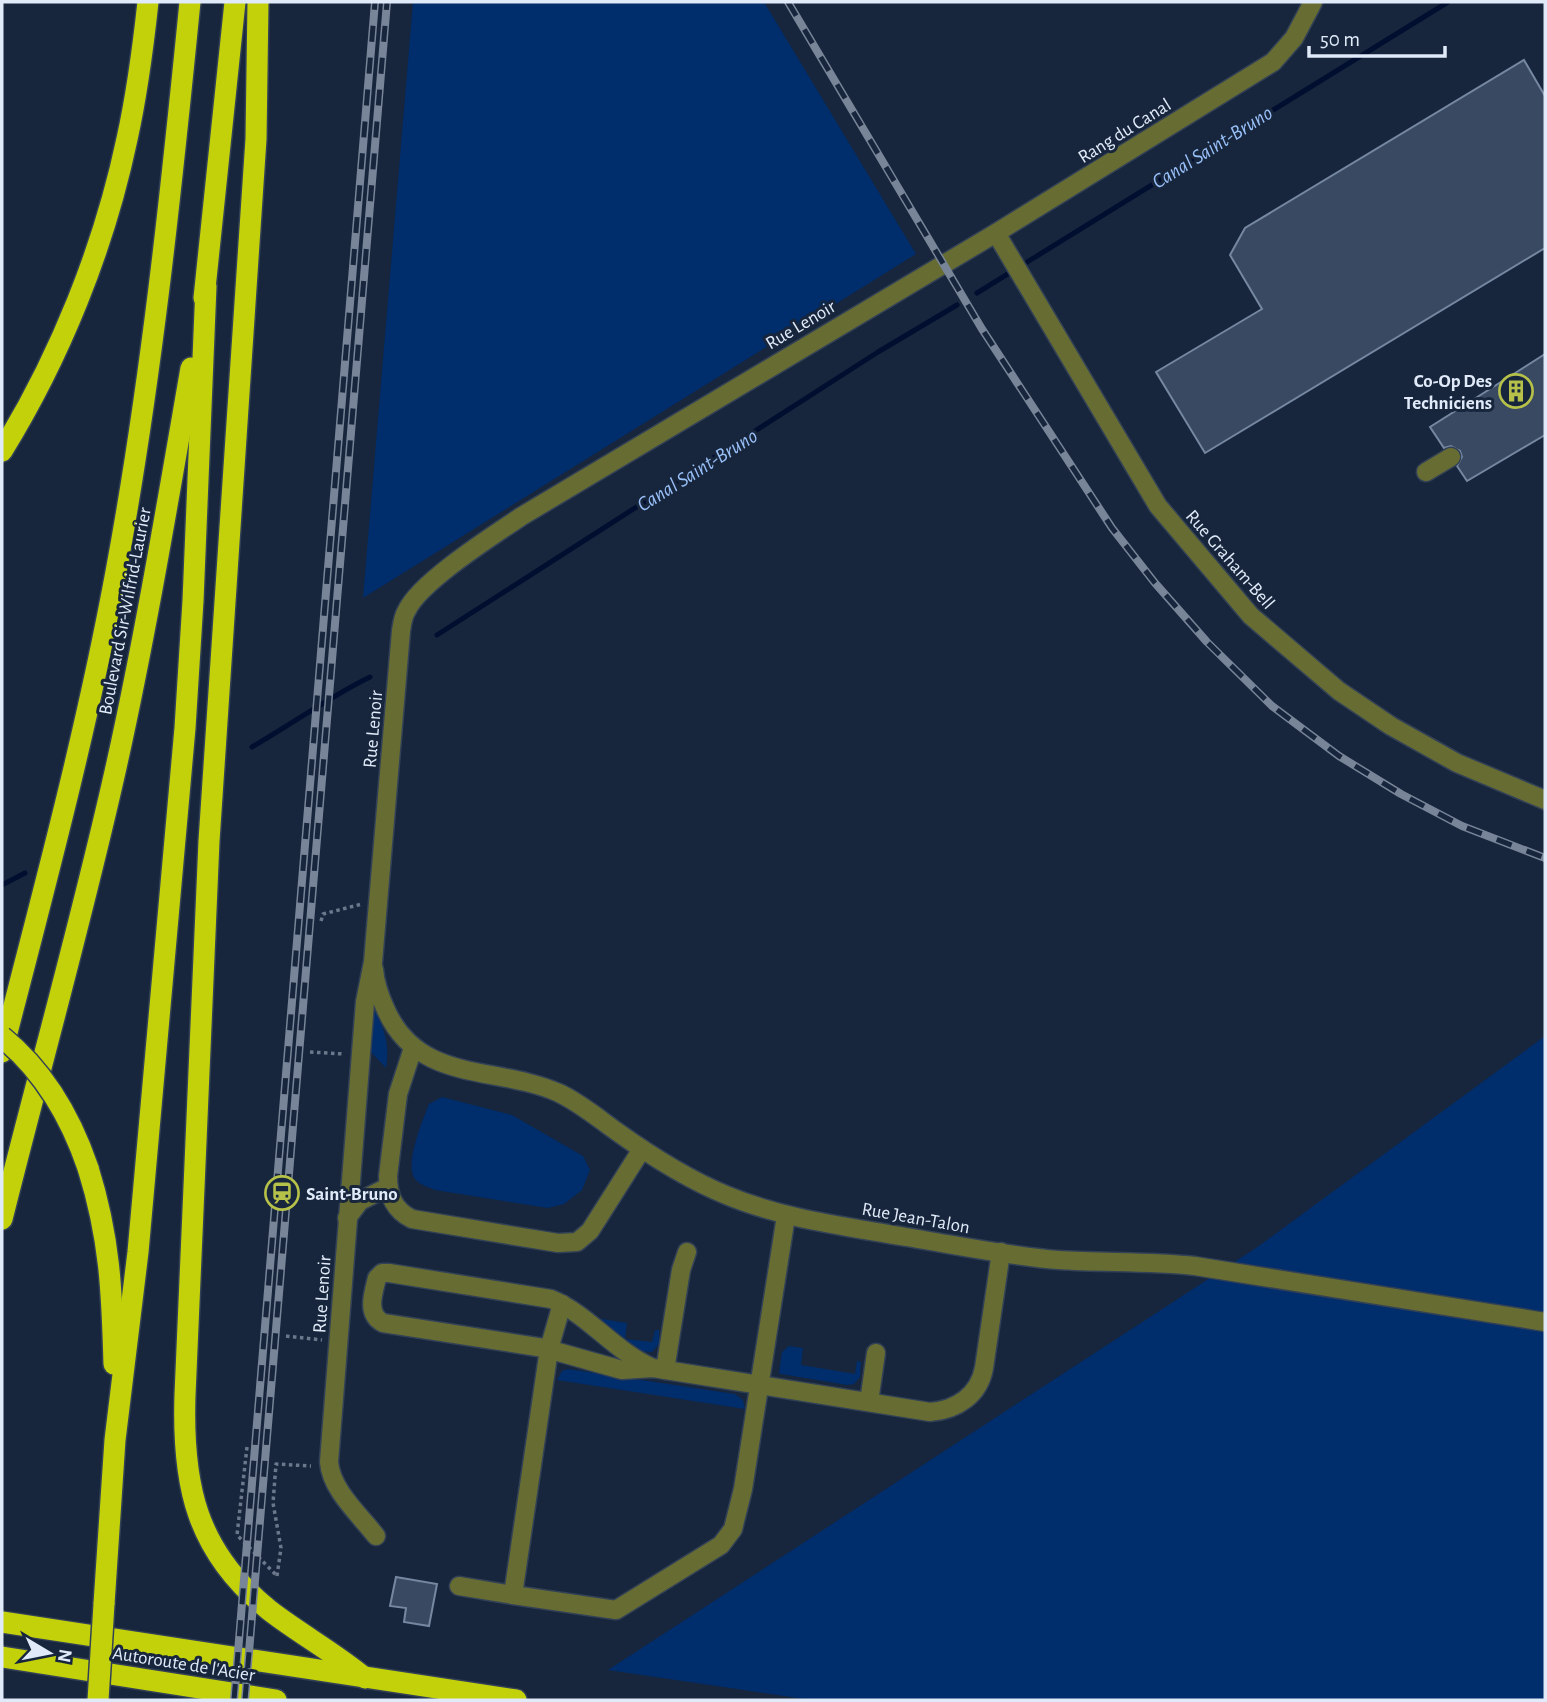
<svg xmlns="http://www.w3.org/2000/svg" width="1547" height="1702" viewBox="0 0 1547 1702" font-family="'Alegreya Sans',sans-serif">
	<style>
		.green { fill: #002d6b }
		.lines { fill: none; stroke-linecap: round; stroke-linejoin: round }
		.stream { stroke: #000e30; stroke-width: 5 }
		.building { fill: #394961; stroke: #7587a1; stroke-width: 2 }
		.minor-casing { stroke: #334156; stroke-width: 21 }
		.highway-casing { stroke: #334156; stroke-width: 24 }
		.path { stroke: #6b788b; stroke-width: 3.5; stroke-dasharray: 3.5 3.5; stroke-linecap: butt }
		.minor { stroke: #676d32; stroke-width: 18 }
		.highway { stroke: #c3d10a; stroke-width: 21 }
		.rail-casing { stroke: #788598; stroke-width: 8 }
		.rail { stroke: #17263c; stroke-width: 5; stroke-dasharray: 16; stroke-linecap: butt }
		.highway-bridge-casing { stroke: #334156; stroke-width: 24; stroke-linecap: butt }
		.highway-bridge { stroke: #c3d10a; stroke-width: 21 }
		.labels { text-anchor: middle; stroke-width: 6; stroke-linejoin: round; paint-order: stroke }
		.street-label { font-size: 19px; fill: #e0eaf9; stroke: #17263c }
		.poi-label { font-size: 19px; font-weight: bold; fill: #e0eaf9; stroke: #17263c; text-anchor: end }
		.water-label { font-size: 21px; font-style: italic; fill: #99c0f9; stroke: #17263c }
	</style>
	<rect width="100%" height="100%" fill="#17263c"/>
	<g class="green">
		<path d="M413 2H764L916 254 363 598Z"/>
		<path d="M370 999C381 1025 391 1038 386 1068L366 1047Z"/>
		<path d="M1545 1036V1700H811L608 1670 1256 1248Z"/>
		<path d="M442 1097 512 1115 583 1156 590 1170 582 1190 564 1204 548 1208 435 1190C428 1187 420 1185 415 1179 404 1165 423 1119 429 1104Z"/>
		<path d="M596 1318 627 1323 625 1339 652 1342 655 1330H659V1344L652 1352C633 1353 609 1332 596 1318Z"/>
		<path d="M789 1346 803 1348 801 1365 855 1374 857 1361 861 1362 860 1377 854 1384 847 1385 781 1374 779 1373 782 1352Z"/>
		<path d="M568 1369 735 1394 743 1400 745 1409 557 1380 562 1371Z"/>
	</g>
	<g class="lines">
		<g class="stream">
			<path d="M977 293 1448 2"/>
			<path d="M437 635 878 352 957 305"/>
			<path d="M252 747C292 724 329 697 370 677"/>
			<path d="M2 885 25 873"/>
		</g>
	</g>
	<g class="building">
		<path d="M1524 60 1545 96V248L1205 453 1156 372 1262 309 1230 255 1245 228Z"/>
		<path d="M1545 354V435L1467 481 1457 466 1462 457 1460 451 1451 446 1444 448 1430 427Z"/>
		<path d="M396 1577 437 1584 429 1626 404 1622 406 1608 390 1606Z"/>
	</g>
	<g class="lines">
		<g class="minor-casing">
			<g id="minor">
				<path d="M996 233 1158 506 1251 616 1339 691 1391 726 1457 763 1545 800"/>
				<path d="M1426 472 1451 457"/>
				<path d="M374 969C375 984 380 997 386 1010 419 1084 496 1065 559 1093 580 1103 598 1118 616 1131 651 1156 687 1179 726 1195 783 1219 845 1226 906 1237 956 1245 1007 1256 1058 1260 1104 1263 1149 1261 1195 1266L1545 1322"/>
				<path d="M413 1048 398 1094 388 1176C388 1196 394 1210 412 1219L558 1243 577 1242 590 1231 642 1149"/>
				<path d="M347 1218 360 1201 388 1187"/>
				<path d="M562 1304 549 1349 513 1595 616 1610 721 1545 733 1529 743 1489 786 1216"/>
				<path d="M653 1368 622 1370 544 1348 383 1323C366 1314 373 1294 377 1278L382 1273H389L551 1299C588 1314 614 1351 653 1368L930 1412C957 1410 979 1395 984 1368L1001 1252"/>
				<path d="M665 1370 681 1270 687 1252"/>
				<path d="M869 1402 876 1353"/>
				<path d="M376 1536C360 1515 331 1490 329 1462L365 1002 373 962 401 631C402 624 403 616 407 610 421 581 494 535 522 516L996 233 1273 62 1294 38 1313 2"/>
				<path d="M459 1586 513 1595"/>
			</g>
		</g>
		<g class="highway-casing">
			<g id="highway">
				<path d="M258 2 256 139 209 841 185 1395C182 1485 196 1551 269 1610 300 1634 335 1653 365 1678"/>
				<path d="M204 298 235 2"/>
				<path d="M2 451C60 357 104 248 127 139 137 94 143 48 148 2"/>
				<path d="M2 1052C43 893 86 734 116 572 151 383 171 193 190 2"/>
				<path d="M88 1168C110 1238 112 1292 114 1364"/>
				<path d="M2 1219C40 1067 83 916 117 763 146 632 168 500 191 368"/>
				<path d="M104 1604 115 1440 138 1252 185 728 193 601 206 286"/>
				<path d="M2 1622 516 1700"/>
				<path d="M2 1657 276 1700"/>
			</g>
		</g>
		<g class="path">
			<path d="M321 921 323 914 362 904"/>
			<path d="M310 1052 344 1054"/>
			<path d="M286 1336 322 1340"/>
			<path d="M247 1447 237 1535 277 1576"/>
			<path d="M277 1576 281 1548 273 1503 276 1464 311 1466"/>
		</g>
		<use href="#minor" class="minor"/>
		<use href="#highway" class="highway"/>
		<g class="rail-casing">
			<g id="rail">
				<path d="M788 2 982 329 1112 528 1155 583 1207 642 1272 706 1339 756 1401 794 1462 826 1545 858"/>
				<path d="M234 1700 375 2"/>
				<path d="M245 1700 387 2"/>
			</g>
		</g>
		<use href="#rail" class="rail"/>
		<g class="highway-bridge-casing">
			<g id="highway-bridge">
				<path d="M2 1037C44 1071 71 1118 88 1168"/>
				<path d="M98 1700 104 1604"/>
			</g>
		</g>
		<use href="#highway-bridge" class="highway-bridge"/>
	</g>
	<defs>
		<g id="building-ring" transform="scale(1.75)"><circle r="9.5" fill="#17263c" stroke="#b6c149" stroke-width="1.5"/><path d="M-4-6H4V6H1V3H-1V6H-4ZM-2.5-4.3h1.7v1.8h-1.7ZM.8-4.3h1.7v1.8H.8ZM-2.5-1h1.7V.8h-1.7ZM.8-1h1.7V.8H.8Z" fill="#b6c149"/></g>
		<g id="station-ring" transform="scale(1.75)"><circle r="9.5" fill="#17263c" stroke="#b6c149" stroke-width="1.5"/><path d="M-3-6H3Q5-6 5-4V2Q5 4 3 4L4.5 6H3L1.5 4h-3L-3 6H-4.5L-3 4Q-5 4-5 2V-4Q-5-6-3-6ZM-3.5-4v3h7v-3ZM-3.5 1v1.5H-2V1ZM2 1v1.5H3.5V1Z" fill="#b6c149"/></g>
	</defs>
	<g fill-rule="evenodd">
		<use href="#building-ring" x="1516" y="391"/>
		<use href="#station-ring" x="282" y="1193"/>
	</g>
	<g class="labels">
		<g class="street-label">
			<text transform="translate(1124 130) rotate(-32)" y="7">Rang du Canal</text>
			<text transform="translate(800 324) rotate(-31)" y="7">Rue Lenoir</text>
			<text transform="translate(1231 559) rotate(49)" y="7">Rue Graham-Bell</text>
			<text transform="translate(124 611) rotate(-79)" y="7">Boulevard Sir-Wilfrid-Laurier</text>
			<text transform="translate(372 729) rotate(-85)" y="7">Rue Lenoir</text>
			<text transform="translate(916 1217) rotate(10)" y="7">Rue Jean-Talon</text>
			<text transform="translate(321 1294) rotate(-86)" y="7">Rue Lenoir</text>
			<text transform="translate(184 1663) rotate(9)" y="7">Autoroute de l'Acier</text>
		</g>
		<g class="poi-label">
			<text x="1492" y="387">Co-Op Des<tspan x="1492" dy="22">Techniciens</tspan></text>
			<text x="306" y="1200" text-anchor="start">Saint-Bruno</text>
		</g>
		<g class="water-label">
			<text transform="translate(1212 147) rotate(-32)" y="7">Canal Saint-Bruno</text>
			<text transform="translate(697 470) rotate(-32)" y="7">Canal Saint-Bruno</text>
		</g>
	</g>
	<rect width="1547" height="1702" fill="none" stroke="#e0eaf9" stroke-width="7"/>
	<g transform="translate(49 1653) rotate(100)" stroke="#17263c" stroke-width="5" paint-order="stroke">
	<path d="M0-5L12 26L0 18L-12 26Z" fill="#e0eaf9"/>
	<text y="-10" font-size="19" font-weight="bold" text-anchor="middle" fill="#e0eaf9">N</text>
	</g>
	<path d="M1309 46v10h136v-10" fill="none" stroke="#e0eaf9" stroke-width="3.5"/>
	<text x="1320" y="46" font-size="21" fill="#e0eaf9" stroke="#17263c" stroke-width="5" paint-order="stroke">50 m</text>
</svg>
